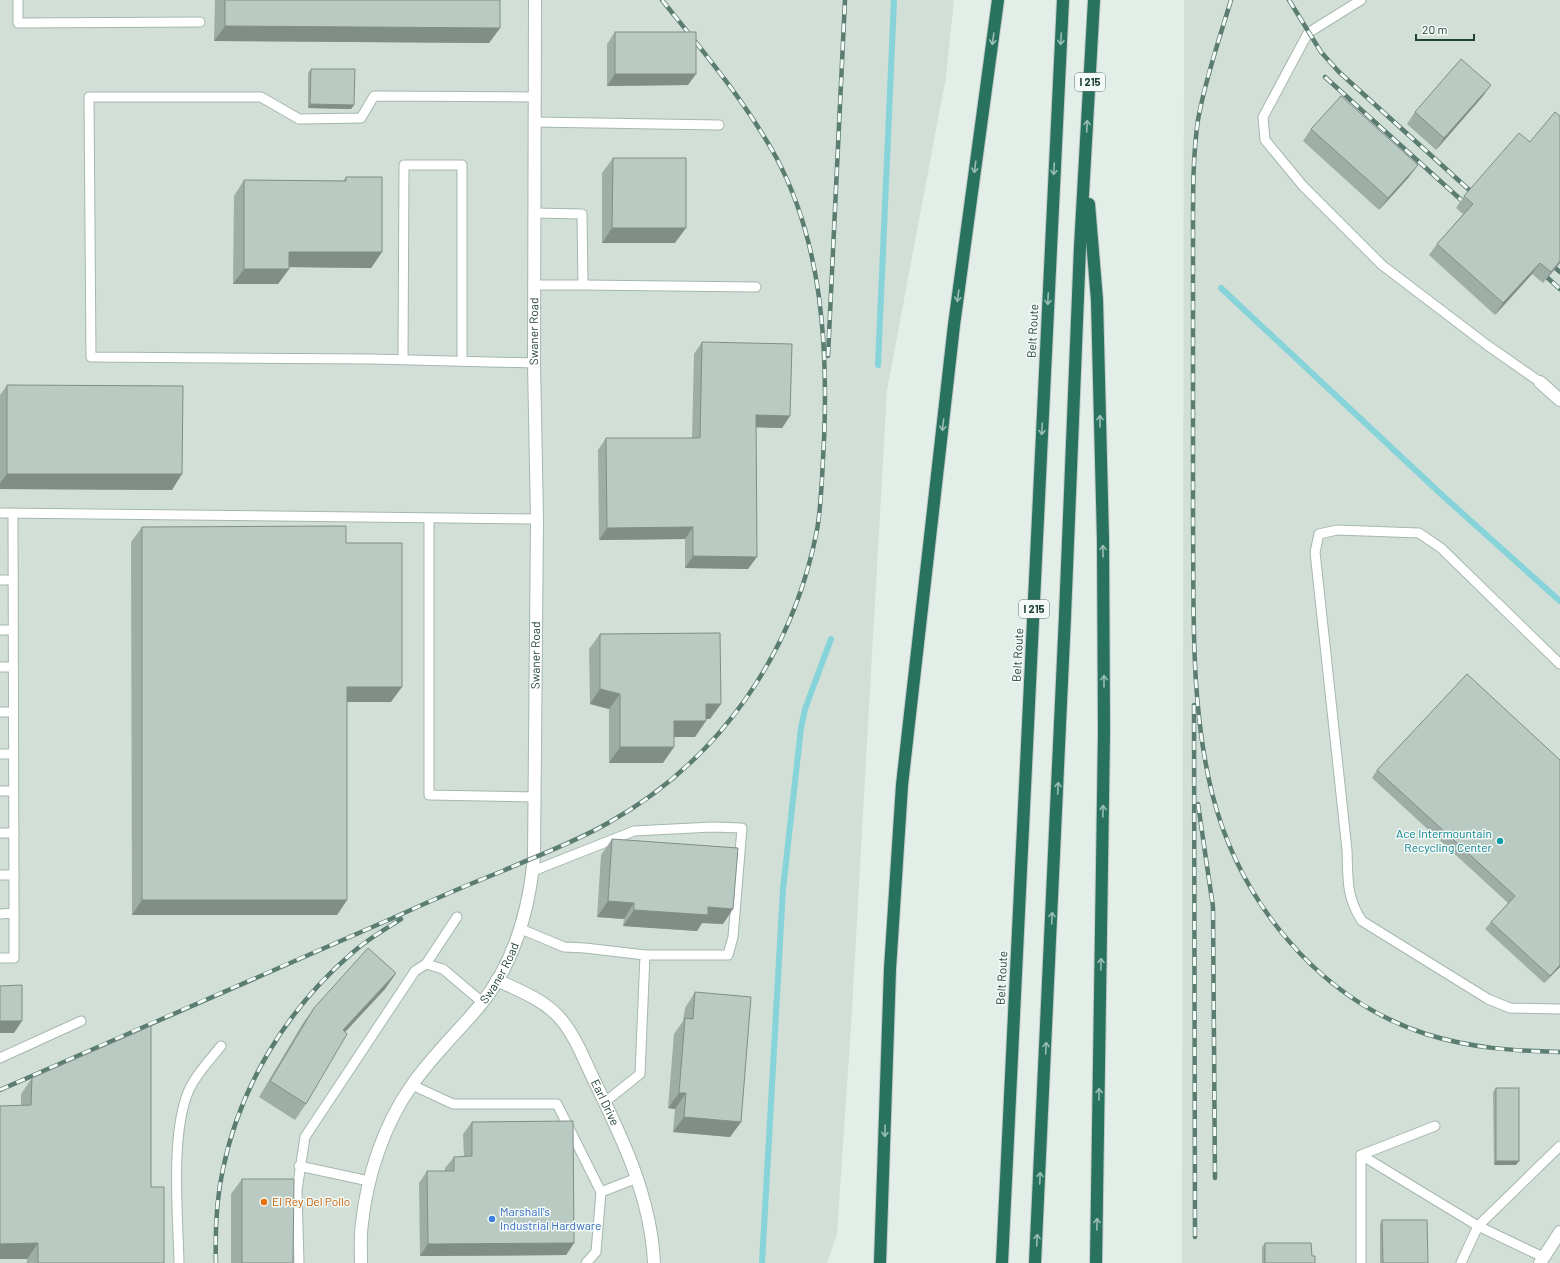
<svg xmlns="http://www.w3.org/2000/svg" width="1560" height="1263" viewBox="0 0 1560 1263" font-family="Barlow,sans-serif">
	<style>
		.built { fill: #d1dfd7 }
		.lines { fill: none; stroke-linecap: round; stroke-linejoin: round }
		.stream { stroke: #86d3d9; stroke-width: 6 }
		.lane-casing { stroke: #a5b7af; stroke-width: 11 }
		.street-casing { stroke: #a5b7af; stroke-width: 14 }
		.highway-casing { stroke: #c1cac7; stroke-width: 14 }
		.lane { stroke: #fff; stroke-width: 9 }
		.street { stroke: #fff; stroke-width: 12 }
		.highway { stroke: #29725d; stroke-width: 12 }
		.rail-casing { stroke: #5b7d71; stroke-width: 4.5 }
		.rail { stroke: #f4faf7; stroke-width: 3; stroke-dasharray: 9; stroke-linecap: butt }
		.wall { fill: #9eaea6 }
		.shaded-wall { fill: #818d87 }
		.building { fill: #b8cac1; stroke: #818d87 }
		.oneway { stroke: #99bdb2 }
		.culture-dot { fill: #0f9aa8; stroke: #f4faf7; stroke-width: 1.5 }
		.food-dot { fill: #e8710a; stroke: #f4faf7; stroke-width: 1.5 }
		.shop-dot { fill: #3f7fe0; stroke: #f4faf7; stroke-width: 1.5 }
		.labels { text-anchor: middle; stroke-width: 3; stroke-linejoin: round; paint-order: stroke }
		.shield { fill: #f4faf7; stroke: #607970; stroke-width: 1 }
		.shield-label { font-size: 11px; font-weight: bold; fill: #204236 }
		.street-label { font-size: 12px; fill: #204236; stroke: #f4faf7 }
		.culture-label { font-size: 12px; fill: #0d838f; stroke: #f4faf7; text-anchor: end }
		.food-label { font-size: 12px; fill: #c56008; stroke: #f4faf7; text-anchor: start }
		.shop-label { font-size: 12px; fill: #366cbe; stroke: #f4faf7; text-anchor: start }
	</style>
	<rect width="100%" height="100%" fill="#e3eee8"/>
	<g class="built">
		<path d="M0 0H954L946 77 887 390 851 1026 837 1234 827 1263H0Z"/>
		<path d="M1184 0H1560V1263H1182Z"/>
	</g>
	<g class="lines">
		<g class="stream">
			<path d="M1221 288 1442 495 1560 601"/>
			<path d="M878 365 894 0"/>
			<path d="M762 1263 783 889 801 728 805 709 831 639"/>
		</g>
		<g class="lane-casing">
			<g id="lane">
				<path d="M18 0V23L200 22"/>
				<path d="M1361 0 1308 33 1263 117 1265 140 1303 186 1382 265 1487 345 1540 382"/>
				<path d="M534 97 374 96 361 118 299 119 261 97H89L91 357 372 359 534 363"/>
				<path d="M534 122 719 125"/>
				<path d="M535 213 582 214 583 285H535"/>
				<path d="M583 285 756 287"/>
				<path d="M403 359 404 165H462V361"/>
				<path d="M0 513 537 519"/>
				<path d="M429 518V795L535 797"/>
				<path d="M0 580H13"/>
				<path d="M0 630H13"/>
				<path d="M1560 664 1441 548 1419 533 1337 530 1319 534 1315 552 1347 850C1348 878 1346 897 1362 921L1488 999 1510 1008 1560 1009"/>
				<path d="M0 667H13"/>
				<path d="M0 712H13"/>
				<path d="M0 754H13"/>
				<path d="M0 791H13"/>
				<path d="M0 833H14"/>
				<path d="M533 871 634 831 712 827 742 828 733 937 728 955H645"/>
				<path d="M0 875H14"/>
				<path d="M0 914 14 913 13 514"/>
				<path d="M521 929 564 947 585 948 645 955 640 1074 605 1102"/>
				<path d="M0 958H14V913"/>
				<path d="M426 964 457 917"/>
				<path d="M0 1058 81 1021"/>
				<path d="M412 1085 453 1104H557L601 1192"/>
				<path d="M1361 1155 1478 1226 1560 1146"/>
				<path d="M299 1166 369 1181"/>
				<path d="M179 1263C178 1215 170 1133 189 1090 196 1074 210 1060 221 1046"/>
				<path d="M299 1263 297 1190 305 1137 415 971 426 964 443 969 482 1002"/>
				<path d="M586 1263 596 1252 601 1192 637 1178"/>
				<path d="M1361 1263V1155L1435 1126"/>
				<path d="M1461 1263 1478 1226 1543 1257"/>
			</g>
		</g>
		<g class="street-casing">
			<g id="street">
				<path d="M1540 382 1560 400"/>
				<path id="s1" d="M497 980C518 990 542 999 558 1016 574 1033 582 1055 592 1076 621 1135 651 1196 654 1263"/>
				<path id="s2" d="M361 1263C361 1250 360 1236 362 1223 367 1176 384 1124 412 1085 432 1056 459 1031 481 1004 515 962 529 910 534 857L537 519 534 363 535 0"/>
				<path d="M1540 1263 1560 1232"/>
			</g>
		</g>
		<g class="highway-casing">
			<g id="highway">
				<path d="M1089 204 1097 300 1103 540 1104 732 1096 1263"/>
				<path d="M880 1263 890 969 902 785 954 325 998 0"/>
				<path d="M1002 1263 1063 0"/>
				<path d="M1035 1263 1065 616 1080 247 1094 0"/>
			</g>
		</g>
		<use href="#lane" class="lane"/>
		<use href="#street" class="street"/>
		<use href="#highway" class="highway"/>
		<g class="rail-casing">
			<g id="rail">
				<path d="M1231 0C1219 40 1205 80 1198 120 1193 155 1193 189 1193 224 1193 321 1193 419 1193 517 1194 609 1190 704 1212 793 1239 901 1318 999 1426 1034 1470 1048 1514 1051 1560 1052"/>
				<path d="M1289 0 1321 52 1339 72 1477 197"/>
				<path d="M1325 77 1469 207"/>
				<path d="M1548 262 1560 272"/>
				<path d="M1539 270 1560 289"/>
				<path d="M828 356 845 0"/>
				<path d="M1194 705 1195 1237"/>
				<path d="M1198 804 1213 907 1215 1178"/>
				<path d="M0 1090C131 1032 262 975 393 918 430 901 467 885 505 870 539 855 575 842 608 823 719 761 793 654 817 530 822 501 822 471 824 441 828 346 822 243 776 157 745 101 702 50 662 0"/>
				<path d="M216 1263C215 1232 216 1200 223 1169 240 1086 287 1009 351 954 366 940 384 930 401 919"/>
			</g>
		</g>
		<use href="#rail" class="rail"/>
	</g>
	<g class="wall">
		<path d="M215 0H500V28L489 43 214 41Z"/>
		<path d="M615 32 688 85 607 86V44Z"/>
		<path d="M311 69 354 105 351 109 308 108V73Z"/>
		<path d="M1483 96 1436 150 1407 124 1415 112Z"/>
		<path d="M1311 129 1409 177 1379 210 1303 141Z"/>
		<path d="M613 158 675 243H602V173Z"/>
		<path d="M346 177 382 252 371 268 289 267V269L278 284H233L234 196 244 180 343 181Z"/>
		<path d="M1464 196 1560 263 1543 283 1532 274 1495 315 1429 255 1437 244 1463 214 1456 208Z"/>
		<path d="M702 342 790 416 782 428 756 427 748 569 685 568V539L599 540 598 450 606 438H692L694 354Z"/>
		<path d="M7 385 172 490 0 489V395Z"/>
		<path d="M142 527 346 543 391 702H347V900L337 915H132L131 542Z"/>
		<path d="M600 634 710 719H706L695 737H674L663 763H609V709L590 704 589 649Z"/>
		<path d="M1560 760V967L1544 983 1485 929 1491 922 1508 903 1372 778 1377 770Z"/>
		<path d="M612 839 723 924 702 923 697 931 623 926 624 919 597 917 601 855Z"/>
		<path d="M396 973 385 989 345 1032 306 1104 295 1120 259 1097 303 1023 314 1008Z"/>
		<path d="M695 992 741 1122 730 1137 673 1132 675 1109 668 1108 674 1034 683 1021 685 1008Z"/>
		<path d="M32 1078 151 1187 164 1263H27L21 1105V1094Z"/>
		<path d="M1496 1088 1516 1165H1494L1493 1092Z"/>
		<path d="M472 1122 574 1243 566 1255 420 1256 419 1183 427 1171H445V1168L454 1157H464L463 1134Z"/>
		<path d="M242 1179 293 1263H231V1194Z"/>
		<path d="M1382 1220 1428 1263H1380V1224Z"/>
		<path d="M1265 1243 1315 1263H1262V1247Z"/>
	</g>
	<g class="shaded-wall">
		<path d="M225 26 500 28 489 43 214 41Z"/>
		<path d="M615 74H696L688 85 607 86Z"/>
		<path d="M1491 85 1483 96 1436 150 1444 138Z"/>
		<path d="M310 104 354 105 351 109 308 108Z"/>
		<path d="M1418 165 1409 177 1379 210 1388 198Z"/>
		<path d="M612 228H686L675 243H602Z"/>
		<path d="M289 252H382L371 268 279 267Z"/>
		<path d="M1560 261V263L1543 283 1551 272Z"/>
		<path d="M1540 263 1532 274 1495 315 1503 303Z"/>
		<path d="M244 269H289L278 284H233Z"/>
		<path d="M756 415 790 416 782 428 748 427Z"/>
		<path d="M7 474H182L172 490 0 489V483Z"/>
		<path d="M693 527 685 539 599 540 607 528Z"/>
		<path d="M693 556 757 557 748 569 685 568Z"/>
		<path d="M347 687H402L391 702H336Z"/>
		<path d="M600 689 620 694 609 709 590 704Z"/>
		<path d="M706 704H721L710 719H695Z"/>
		<path d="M674 721H706L695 737H663Z"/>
		<path d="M620 747H674L663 763H609Z"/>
		<path d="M142 900H347L337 915H132Z"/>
		<path d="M608 901 634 903 624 919 597 917Z"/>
		<path d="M708 907 733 909 723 924 702 923 697 931 623 926 634 910Z"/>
		<path d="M1560 965V967L1544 983 1550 976Z"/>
		<path d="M396 973 385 989 332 1046 343 1030Z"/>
		<path d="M0 1021H22L14 1033H0Z"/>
		<path d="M679 1093H686L675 1109 668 1108Z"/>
		<path d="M684 1117 741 1122 730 1137 673 1132Z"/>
		<path d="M1496 1161H1519L1516 1165H1494Z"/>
		<path d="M38 1243 27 1259H0V1244Z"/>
		<path d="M574 1243 566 1255 420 1256 428 1244Z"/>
	</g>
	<g class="building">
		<path d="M225 0H500V28L225 26Z"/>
		<rect x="615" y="32" width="81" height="42"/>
		<path d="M1461 59 1491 85 1444 138 1415 112Z"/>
		<path d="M311 69H355L354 105 310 104Z"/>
		<path d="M1341 96 1418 165 1388 198 1311 129Z"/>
		<path d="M1555 112 1560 116V261L1551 272 1540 263 1503 303 1437 244 1473 204 1464 196 1519 133 1530 142Z"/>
		<path d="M613 158H686V228H612Z"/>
		<path d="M346 177H382V252H289V269H244V180L346 181Z"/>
		<path d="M702 342 792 344 790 416 756 415 757 557 693 556V527L607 528 606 438H700Z"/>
		<path d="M7 385 183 386 182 474H7Z"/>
		<path d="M346 526V543H402V687H347V900H142V527Z"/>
		<path d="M720 633 721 704H706V721H674V747H620V694L600 689V634Z"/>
		<path d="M1467 674 1560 760V965L1550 976 1491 922 1515 896 1377 770Z"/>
		<path d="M612 839 738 848 733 909 708 907V915L634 910V903L608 901Z"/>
		<path d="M368 948 396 973 343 1030 347 1034 306 1104 270 1081 314 1008Z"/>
		<path d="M22 985V1021H0V986Z"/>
		<path d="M695 992 751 997 741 1122 684 1117 686 1093H679L685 1018 693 1019Z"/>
		<path d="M151 1026V1187H164V1263H38V1243L0 1244V1106L31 1105 32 1078Z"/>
		<rect x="1496" y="1088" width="23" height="73"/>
		<path d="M573 1121 574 1243 428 1244 427 1171H454V1157L472 1156V1122Z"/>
		<path d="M242 1179H294L293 1263H242Z"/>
		<path d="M1382 1220H1427L1428 1263H1383Z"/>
		<path d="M1265 1243H1311L1312 1256H1315V1263H1265Z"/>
	</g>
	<defs><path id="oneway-shaft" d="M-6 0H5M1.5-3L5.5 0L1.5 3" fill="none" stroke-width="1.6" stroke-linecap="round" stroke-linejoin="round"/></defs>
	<g class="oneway">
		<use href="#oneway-shaft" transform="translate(993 39) rotate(98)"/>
		<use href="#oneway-shaft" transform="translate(1061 39) rotate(93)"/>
		<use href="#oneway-shaft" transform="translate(1087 126) rotate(-87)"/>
		<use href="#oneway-shaft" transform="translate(975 167) rotate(98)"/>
		<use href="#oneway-shaft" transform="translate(1054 169) rotate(93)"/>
		<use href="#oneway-shaft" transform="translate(958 296) rotate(98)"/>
		<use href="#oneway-shaft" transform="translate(1048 299) rotate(93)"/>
		<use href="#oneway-shaft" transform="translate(1100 421) rotate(-91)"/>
		<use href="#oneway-shaft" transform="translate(943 425) rotate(96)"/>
		<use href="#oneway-shaft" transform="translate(1042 429) rotate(93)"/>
		<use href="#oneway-shaft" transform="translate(1103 551) rotate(-90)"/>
		<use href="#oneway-shaft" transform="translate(1104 681) rotate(-90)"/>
		<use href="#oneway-shaft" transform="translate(1058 788) rotate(-87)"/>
		<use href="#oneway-shaft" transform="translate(1103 811) rotate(-89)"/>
		<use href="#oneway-shaft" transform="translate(1052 918) rotate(-87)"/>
		<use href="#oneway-shaft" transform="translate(1101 964) rotate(-89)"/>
		<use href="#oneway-shaft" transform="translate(1046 1048) rotate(-87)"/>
		<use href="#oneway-shaft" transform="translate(1099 1094) rotate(-89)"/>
		<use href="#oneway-shaft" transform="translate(885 1131) rotate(91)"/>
		<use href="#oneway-shaft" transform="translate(1040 1178) rotate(-87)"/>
		<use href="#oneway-shaft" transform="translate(1097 1224) rotate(-89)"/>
		<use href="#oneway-shaft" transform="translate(1037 1240) rotate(-87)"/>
	</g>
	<circle class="culture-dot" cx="1500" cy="841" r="4"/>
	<circle class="food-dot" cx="264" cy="1202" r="4"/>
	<circle class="shop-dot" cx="492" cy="1219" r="4"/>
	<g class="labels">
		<g class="shield">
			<rect x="1075" y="73" width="30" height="18" rx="3"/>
			<rect x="1019" y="600" width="30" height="18" rx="3"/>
		</g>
		<g class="shield-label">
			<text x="1090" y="86">I 215</text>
			<text x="1034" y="613">I 215</text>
		</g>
		<g class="street-label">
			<text dy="4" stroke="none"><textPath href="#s2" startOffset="979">Swaner Road</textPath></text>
			<text transform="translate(1033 331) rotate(-87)" y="4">Belt Route</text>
			<text dy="4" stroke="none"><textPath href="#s2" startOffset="655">Swaner Road</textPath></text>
			<text transform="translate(1018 655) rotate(-87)" y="4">Belt Route</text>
			<text dy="4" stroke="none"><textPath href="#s2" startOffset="331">Swaner Road</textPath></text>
			<text transform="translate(1002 978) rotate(-87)" y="4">Belt Route</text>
			<text dy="4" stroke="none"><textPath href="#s1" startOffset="170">Earl Drive</textPath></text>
		</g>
		<g class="culture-label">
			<text x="1492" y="838">Ace Intermountain<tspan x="1492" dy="14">Recycling Center</tspan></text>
		</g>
		<g class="food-label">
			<text x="272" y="1206">El Rey Del Pollo</text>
		</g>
		<g class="shop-label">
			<text x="500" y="1216">Marshall's<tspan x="500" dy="14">Industrial Hardware</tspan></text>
		</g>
	</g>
	<path d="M1416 34v6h58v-6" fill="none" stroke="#204236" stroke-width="2"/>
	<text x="1422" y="34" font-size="12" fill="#204236" stroke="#f4faf7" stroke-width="3" paint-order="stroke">20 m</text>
</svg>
